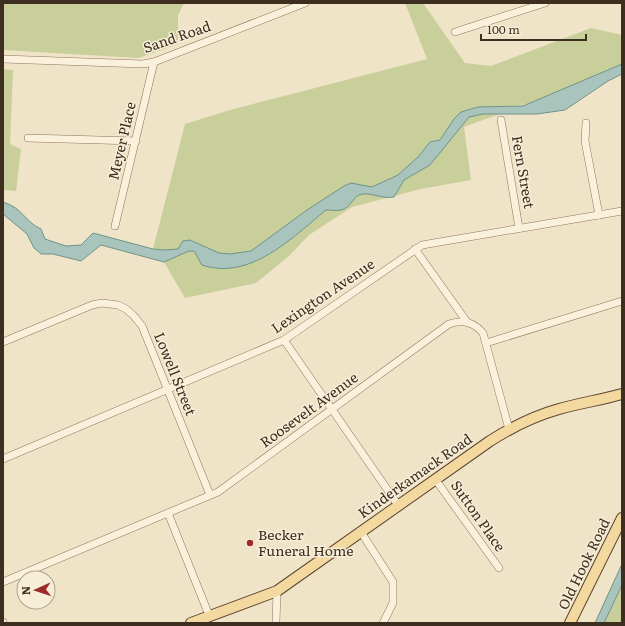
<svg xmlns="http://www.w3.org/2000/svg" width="625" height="626" viewBox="0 0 625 626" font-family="Literata,serif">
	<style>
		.green { fill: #c9cf9b }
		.water { fill: #a9c4bc; stroke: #6f938a }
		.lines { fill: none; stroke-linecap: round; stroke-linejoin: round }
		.minor-casing { stroke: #8d765c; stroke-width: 8 }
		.primary-casing { stroke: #5b4430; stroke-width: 12 }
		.minor { stroke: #faf1dc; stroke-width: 7 }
		.primary { stroke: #f3d9a0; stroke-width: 10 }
		.poi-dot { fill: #9e2a2b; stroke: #f7eed8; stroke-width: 1.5 }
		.labels { text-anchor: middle; stroke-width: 3; stroke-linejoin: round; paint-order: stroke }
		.street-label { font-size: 14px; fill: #3d2e20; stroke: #f7eed8 }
		.poi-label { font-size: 14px; fill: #3d2e20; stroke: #f7eed8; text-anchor: start }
	</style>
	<rect width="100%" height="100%" fill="#f0e4c8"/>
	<g class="green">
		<path d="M3 3H184L178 15V44L139 58 3 50Z"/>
		<path d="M405 3H423L465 63 491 66 591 28 622 35V64L529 104 501 107 508 111 464 127 471 180 421 189 352 207 309 235 289 256 256 283 185 298 164 262 153 249 185 124 230 110 427 59Z"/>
		<path d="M3 69 13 70 10 144 21 149 16 191 3 190Z"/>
		<path d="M622 585V623H604Z"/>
	</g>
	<g class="water">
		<path d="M622 64V74L608 81 565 110 537 114H483L469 117 430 165 404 180 394 197C381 199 374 193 363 194 352 195 352 208 341 210 337 211 330 210 326 210 292 238 250 281 202 265L194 251H189L164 262 101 245 81 261 53 254H41L34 248 27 234 3 214V202C23 208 25 222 41 229L45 239 66 246 81 245 93 233 153 249 165 250 178 249 183 241 190 240 219 253 230 254 251 251 307 210 344 186 351 183 372 187 398 175 418 157 430 142 440 140 454 119 461 112 478 107 523 106Z"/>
		<path d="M622 564V585L604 623H595Z"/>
	</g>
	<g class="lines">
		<g class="minor-casing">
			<g id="minor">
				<path d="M455 32 545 3"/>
				<path d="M3 59 143 64 154 62 305 3"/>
				<path d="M501 120 519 228"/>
				<path d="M586 123 585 141 599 215"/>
				<path d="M28 138 136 141"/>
				<path d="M115 226 154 62"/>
				<path d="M415 249 467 322"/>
				<path d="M284 340 398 505"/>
				<path d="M3 342 92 305 102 303 118 305 126 309 133 315 142 326 210 495"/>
				<path d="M486 343 622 301"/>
				<path d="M3 459 284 340 422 245 622 211"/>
				<path d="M435 479 499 568"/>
				<path d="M168 513 209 615"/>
				<path d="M361 532 393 582V603L383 623"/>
				<path d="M3 582 218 492 449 324C463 319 474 322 483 333L509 429"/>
				<path d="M3 622V623"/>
				<path d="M276 623 277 591"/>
			</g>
		</g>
		<g class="primary-casing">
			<g id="primary">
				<path d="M191 623 277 591 490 441C512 427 534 416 559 409 580 403 601 400 622 394"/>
				<path d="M570 623 622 518"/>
			</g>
		</g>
		<use href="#minor" class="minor"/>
		<use href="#primary" class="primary"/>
	</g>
	<circle class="poi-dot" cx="250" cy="543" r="4"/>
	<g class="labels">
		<g class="street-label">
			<text transform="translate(177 37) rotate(-19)" y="5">Sand Road</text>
			<text transform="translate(122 141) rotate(-77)" y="5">Meyer Place</text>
			<text transform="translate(523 172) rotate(80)" y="5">Fern Street</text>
			<text transform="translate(323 296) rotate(-34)" y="5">Lexington Avenue</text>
			<text transform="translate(175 374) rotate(68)" y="5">Lowell Street</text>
			<text transform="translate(309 410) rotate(-36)" y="5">Roosevelt Avenue</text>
			<text transform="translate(415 476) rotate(-35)" y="5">Kinderkamack Road</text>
			<text transform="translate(478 516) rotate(55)" y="5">Sutton Place</text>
			<text transform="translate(584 564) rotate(-64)" y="5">Old Hook Road</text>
		</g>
		<g class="poi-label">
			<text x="258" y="540">Becker<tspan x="258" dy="16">Funeral Home</tspan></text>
		</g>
	</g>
	<rect width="625" height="626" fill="none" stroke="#3d2e20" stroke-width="8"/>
	<g transform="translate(36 590) rotate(267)"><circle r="19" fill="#f7eed8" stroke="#ada18e"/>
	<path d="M0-3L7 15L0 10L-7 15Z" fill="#9e2a2b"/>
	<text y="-6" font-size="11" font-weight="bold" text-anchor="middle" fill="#3d2e20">N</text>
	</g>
	<path d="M481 34v6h105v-6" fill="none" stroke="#3d2e20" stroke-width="2"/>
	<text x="487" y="34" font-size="12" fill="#3d2e20" stroke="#f7eed8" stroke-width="3" paint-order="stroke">100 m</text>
</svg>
